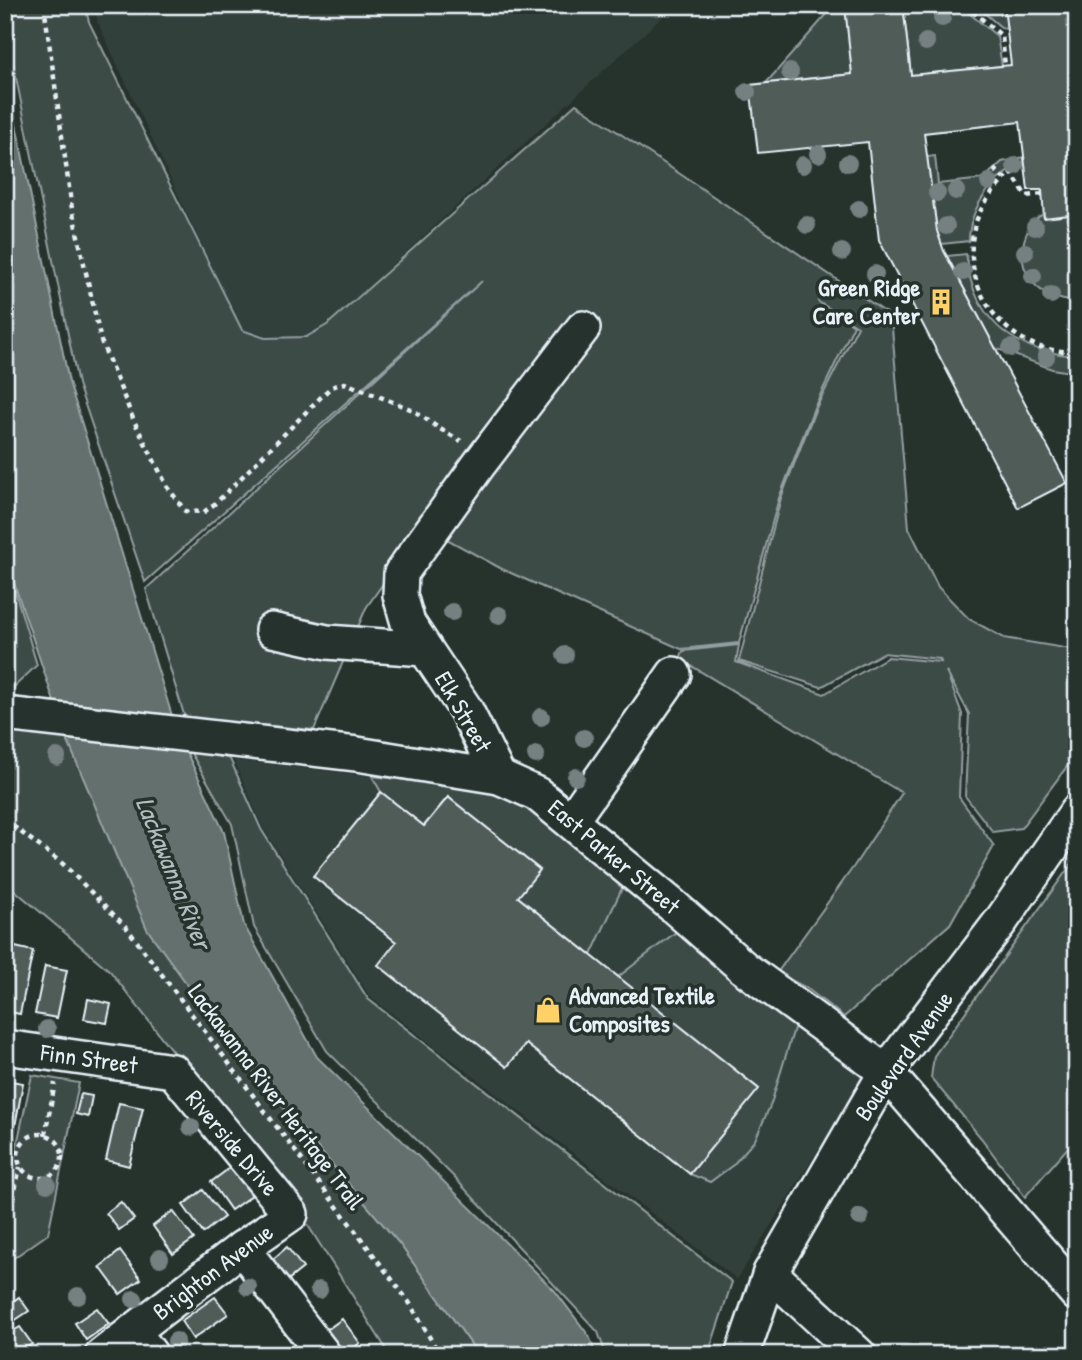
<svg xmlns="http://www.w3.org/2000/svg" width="1082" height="1360" viewBox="0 0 1082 1360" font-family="'Patrick Hand',sans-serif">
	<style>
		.built { fill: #333f3a }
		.green { fill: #3e4b47; stroke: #939ea0; stroke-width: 2 }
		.water { fill: #636f6d; stroke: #98a3a5; stroke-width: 2 }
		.building { fill: #505c59; stroke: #e8f1f8; stroke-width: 2 }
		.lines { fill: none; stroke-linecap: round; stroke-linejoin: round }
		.minor-casing { stroke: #e8f1f8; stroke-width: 38 }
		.path { stroke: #e8f1f8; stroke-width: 4.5; stroke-dasharray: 5 5; stroke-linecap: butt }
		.minor { stroke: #26332d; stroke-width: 33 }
		.tree { fill: #758080 }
		.labels { text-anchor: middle; stroke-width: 7; stroke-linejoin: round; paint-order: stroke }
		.poi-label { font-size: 24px; font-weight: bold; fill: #e8f1f8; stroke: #26332d; text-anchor: end }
		.street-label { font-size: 24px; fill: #e8f1f8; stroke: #26332d }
		.water-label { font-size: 26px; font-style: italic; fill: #b3bdc0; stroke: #26332d }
	</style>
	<rect width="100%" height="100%" fill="#26332d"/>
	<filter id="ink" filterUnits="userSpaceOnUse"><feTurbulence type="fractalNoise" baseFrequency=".0143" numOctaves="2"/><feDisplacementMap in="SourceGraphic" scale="14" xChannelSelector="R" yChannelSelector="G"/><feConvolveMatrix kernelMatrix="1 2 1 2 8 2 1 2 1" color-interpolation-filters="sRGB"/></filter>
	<g filter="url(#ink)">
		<g class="built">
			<path d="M94 5H675L327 325 306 337 265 338 242 330 230 306 98 23Z"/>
			<path d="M234 760 498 791 520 801 864 1077 737 1279 370 997 263 828Z"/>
		</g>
		<g class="green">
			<path d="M5 5H85L89 22 242 330 265 338 306 337 327 325 576 104 891 316 909 528 938 587 969 619 1004 638 1077 650V753L1021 828 993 832 965 796 969 714 946 671 962 714 959 797 994 846 950 924 844 1017 805 987 777 973 854 866 902 793 680 659 683 651 739 645 736 662 824 694 888 657 941 662 940 659 883 653 821 687 739 661 781 498 816 408 858 326 817 301 854 325 814 408 779 498 739 643 681 649 502 569 423 526 366 608 314 730 185 718 146 589 482 281 145 582 78 384 5 23Z"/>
			<path d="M835 5H845L852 74 766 83Z"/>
			<path d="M903 5H959L997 36 1002 66 911 75Z"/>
			<path d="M975 5H1004L1007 29 1002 28Z"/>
			<path d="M935 156 938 184 983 179 1002 162 1024 157V164C993 175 969 208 969 241L942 244 937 231 927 157Z"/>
			<path d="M1043 214 1044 218 1077 214V301C1040 302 1012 271 1026 235 1029 226 1035 218 1043 214Z"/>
			<path d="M966 254C968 263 969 272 971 281 986 332 1027 353 1077 356V373L1052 369 995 348 947 256Z"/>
			<path d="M5 558 37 665 11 690 5 689Z"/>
			<path d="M5 730 66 737 237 1053 399 1243 479 1355H390L309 1227 110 971 5 882Z"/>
			<path d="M188 748 230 759 261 829 368 999 732 1282 708 1355H606L598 1332 453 1176 327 1051 254 927 232 824Z"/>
			<path d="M372 776 498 791 520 801 624 884 591 955 518 897 539 869 448 797 424 826 381 792Z"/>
			<path d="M1077 856V1137L1025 1197 982 1139 931 1078 934 1056Z"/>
			<path d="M678 928 796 1022 771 1104 755 1140 733 1165 710 1182 690 1174 758 1088 618 977 676 932Z"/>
			<path d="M32 1075 79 1083 48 1234 5 1264V1200Z"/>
		</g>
		<path class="water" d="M5 71 69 382 177 732 224 832 244 925 317 1057 555 1291 589 1336 596 1355H479L399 1243 237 1053 147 929 66 737 5 556Z"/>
		<g class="building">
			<path d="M845 5H903L911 75 1011 65 1004 6 1077 5V214L1044 218 1042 190H1028L1020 122 924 133 937 231 944 251 1067 483 1018 508 879 240 868 142 758 153 750 85 852 74Z"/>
			<path d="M381 792 424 826 448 797 540 870 518 897 759 1089 690 1174 526 1044 507 1067 378 965 396 942 313 876Z"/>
			<path d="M6 945 33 951 20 1014 5 1011Z"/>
			<path d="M45 966 67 970 57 1018 35 1014Z"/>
			<path d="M88 999 111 1004 107 1023 84 1019Z"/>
			<path d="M5 1080 23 1083 14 1132 5 1131Z"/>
			<path d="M81 1094 92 1096 88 1117 76 1114Z"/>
			<path d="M119 1103 143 1108 129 1166 106 1160Z"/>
			<path d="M231 1167 252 1195 231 1210 211 1182Z"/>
			<path d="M203 1190 224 1217 203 1233 183 1205Z"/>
			<path d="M121 1202 134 1219 119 1230 106 1213Z"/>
			<path d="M173 1211 194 1239 173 1254 153 1226Z"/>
			<path d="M287 1247 303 1268 288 1280 272 1260Z"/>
			<path d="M120 1251 141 1279 120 1294 100 1267Z"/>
			<path d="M19 1297 29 1311 5 1327V1307Z"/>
			<path d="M215 1297 228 1314 193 1339 181 1321Z"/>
			<path d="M97 1308 109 1324 86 1340 75 1323Z"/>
			<path d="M342 1319 360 1343 344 1355H329L317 1337Z"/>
			<path d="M20 1327 32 1344 16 1355H5V1336Z"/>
		</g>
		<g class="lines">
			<g class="minor-casing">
				<g id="minor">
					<path d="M272 630 327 642 425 649"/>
					<path d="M5 714 357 754 499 777 537 794 672 905 744 968 886 1072 1077 1294"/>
					<path d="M499 777 466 710 408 623 400 595 401 573 480 463 583 328"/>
					<path d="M571 821 674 674"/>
					<path d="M5 1047 173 1071 291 1214 242 1248 102 1355"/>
					<path d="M242 1248 324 1355"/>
					<path d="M770 1273 859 1355"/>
					<path d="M133 1331 151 1355"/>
					<path d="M742 1355 770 1273 886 1072 1001 921 1077 811"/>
				</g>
			</g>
			<g class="path">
				<path d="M44 5 72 209 101 341 134 421 167 486 185 511 204 512 217 502 331 387 345 383 413 410 440 429 461 441"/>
				<path d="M965 5 1002 36 1005 66"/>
				<path d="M994 169 1004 179"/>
				<path d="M1042 194 1026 196 1011 172C995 189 982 202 975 225 958 289 1009 357 1077 351"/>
				<path d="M5 820 63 864 126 927 409 1302 440 1355"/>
				<circle cx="40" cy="1156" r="22"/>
				<path d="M45 1135 55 1083"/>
				<path d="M5 1238 20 1167"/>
			</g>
			<use href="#minor" class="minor"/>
		</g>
		<g class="tree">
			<circle cx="942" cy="18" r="9"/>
			<circle cx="926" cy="42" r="9"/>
			<circle cx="790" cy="72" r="9"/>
			<circle cx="747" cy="92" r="9"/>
			<circle cx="818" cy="154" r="9"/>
			<circle cx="848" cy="163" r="9"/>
			<circle cx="803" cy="165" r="9"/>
			<circle cx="1015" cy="166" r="9"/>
			<circle cx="989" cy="182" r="9"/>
			<circle cx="956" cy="191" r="9"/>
			<circle cx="937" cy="193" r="9"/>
			<circle cx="859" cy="209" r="9"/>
			<circle cx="807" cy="225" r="9"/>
			<circle cx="946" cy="226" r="9"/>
			<circle cx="1035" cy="227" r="9"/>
			<circle cx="842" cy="252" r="9"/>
			<circle cx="1025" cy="252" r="9"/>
			<circle cx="963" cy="272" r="9"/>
			<circle cx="875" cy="274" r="9"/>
			<circle cx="1033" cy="276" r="9"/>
			<circle cx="1051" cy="295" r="9"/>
			<circle cx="1011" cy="348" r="9"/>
			<circle cx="1046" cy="357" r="9"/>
			<circle cx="452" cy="612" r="9"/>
			<circle cx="499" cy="615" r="9"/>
			<circle cx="565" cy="655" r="9"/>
			<circle cx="541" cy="717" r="9"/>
			<circle cx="584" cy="738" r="9"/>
			<circle cx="536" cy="755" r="9"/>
			<circle cx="57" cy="757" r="9"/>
			<circle cx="576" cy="777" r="9"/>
			<circle cx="47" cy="1029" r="9"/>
			<circle cx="191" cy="1127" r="9"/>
			<circle cx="47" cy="1184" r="9"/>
			<circle cx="860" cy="1217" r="9"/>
			<circle cx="160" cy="1258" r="9"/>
			<circle cx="248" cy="1287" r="9"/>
			<circle cx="319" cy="1290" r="9"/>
			<circle cx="78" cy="1296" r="9"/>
			<circle cx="134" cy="1299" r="9"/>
			<circle cx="176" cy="1341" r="9"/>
		</g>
	</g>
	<defs>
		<g id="building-bare" transform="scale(2.1)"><path d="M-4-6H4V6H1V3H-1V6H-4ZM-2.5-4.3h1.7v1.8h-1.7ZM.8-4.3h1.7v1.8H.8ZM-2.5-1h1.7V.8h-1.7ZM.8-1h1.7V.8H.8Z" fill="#ffd166" stroke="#26332d" stroke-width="2.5" paint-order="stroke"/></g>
		<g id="shop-bare" transform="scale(2.1)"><path d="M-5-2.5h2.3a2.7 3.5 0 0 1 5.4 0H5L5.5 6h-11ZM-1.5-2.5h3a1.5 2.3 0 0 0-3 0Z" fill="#ffd166" stroke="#26332d" stroke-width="2.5" paint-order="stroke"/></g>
	</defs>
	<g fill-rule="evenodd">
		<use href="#building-bare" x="941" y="302"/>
		<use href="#shop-bare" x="548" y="1010"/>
	</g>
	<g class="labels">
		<g class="poi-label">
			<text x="920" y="296">Green Ridge<tspan x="920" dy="28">Care Center</tspan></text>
			<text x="569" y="1004" text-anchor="start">Advanced Textile<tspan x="569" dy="28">Composites</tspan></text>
		</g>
		<g class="street-label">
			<text transform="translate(463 712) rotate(60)" y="8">Elk Street</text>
			<text transform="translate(614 857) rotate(40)" y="8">East Parker Street</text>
			<text transform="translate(904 1056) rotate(-55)" y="8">Boulevard Avenue</text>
			<text transform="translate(89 1059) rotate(8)" y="8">Finn Street</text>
			<text transform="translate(276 1097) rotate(53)" y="8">Lackawanna River Heritage Trail</text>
			<text transform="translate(232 1143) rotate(50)" y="8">Riverside Drive</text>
			<text transform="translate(213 1272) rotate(-37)" y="8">Brighton Avenue</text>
		</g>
		<g class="water-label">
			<text transform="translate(174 873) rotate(68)" y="9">Lackawanna River</text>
		</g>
	</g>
	<rect width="1082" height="1360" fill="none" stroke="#26332d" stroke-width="28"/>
	<rect x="14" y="14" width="1054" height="1332" fill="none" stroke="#e8f1f8" stroke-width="2.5" filter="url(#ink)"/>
</svg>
